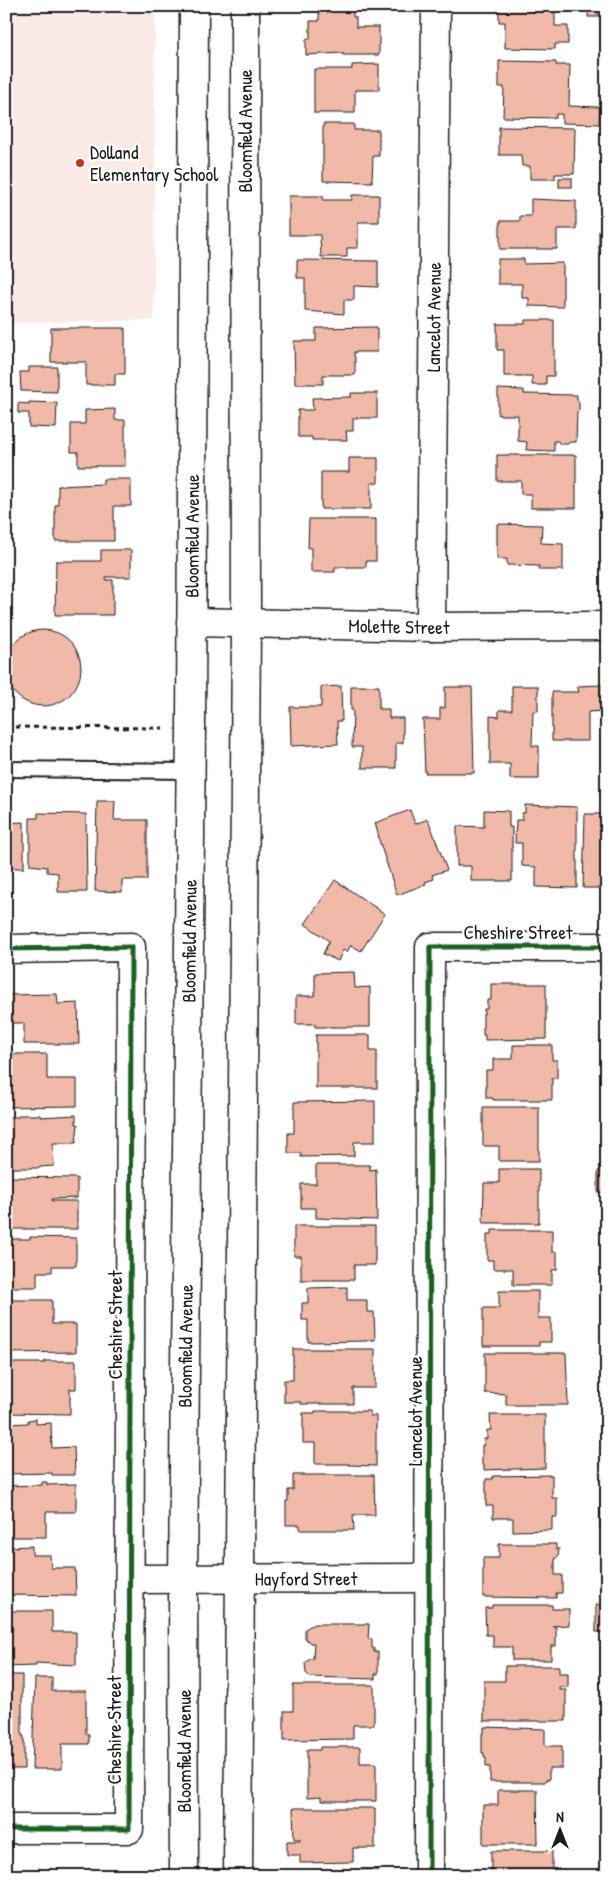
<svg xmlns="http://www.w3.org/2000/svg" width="613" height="1882" viewBox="0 0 613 1882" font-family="'Patrick Hand',sans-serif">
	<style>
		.built { fill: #fbeae5 }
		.building { fill: #f1b9a7; stroke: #1c1c1c }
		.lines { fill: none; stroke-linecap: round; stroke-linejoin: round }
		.service-casing { stroke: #1c1c1c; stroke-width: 18 }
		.minor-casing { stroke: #1c1c1c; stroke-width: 31 }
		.secondary-casing { stroke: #1c1c1c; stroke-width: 31 }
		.path { stroke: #1c1c1c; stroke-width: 3; stroke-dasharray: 5 4; stroke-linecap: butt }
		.service { stroke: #fff; stroke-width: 14 }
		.minor { stroke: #fff; stroke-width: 28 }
		.secondary { stroke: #fff; stroke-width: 28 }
		.cycleway-casing { stroke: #fff; stroke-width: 8 }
		.cycleway { stroke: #1b5e20; stroke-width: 5 }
		.poi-dot { fill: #c8321e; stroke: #fff; stroke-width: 2 }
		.labels { text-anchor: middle; stroke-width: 4.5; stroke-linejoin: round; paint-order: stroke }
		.street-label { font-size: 19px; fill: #1c1c1c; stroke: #fff }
		.poi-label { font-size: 19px; fill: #1c1c1c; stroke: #fff; text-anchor: start }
	</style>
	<rect width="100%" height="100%" fill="#fff"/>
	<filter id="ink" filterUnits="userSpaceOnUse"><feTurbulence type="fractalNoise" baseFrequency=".02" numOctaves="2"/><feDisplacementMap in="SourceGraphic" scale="10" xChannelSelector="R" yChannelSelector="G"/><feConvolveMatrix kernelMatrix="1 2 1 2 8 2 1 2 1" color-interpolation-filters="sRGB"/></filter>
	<g filter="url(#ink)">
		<path class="built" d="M6 6H155L154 320 6 323Z"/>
		<g class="building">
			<path d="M319 6H353V17H356V27H379V55H343V53L306 55V39H310V21H319Z"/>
			<path d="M499 6H526V11L555 12V26H568V44H555V49L505 48V22H499Z"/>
			<rect x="588" y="6" width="10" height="11"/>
			<path d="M499 61 556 62V65H570L569 106 600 107 599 124 562 123V114H556V118L503 117 504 87H499Z"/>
			<path d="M379 64V90H355V113H314V69H352V65Z"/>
			<path d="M323 124H354V130H379V156H373L372 182 323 181Z"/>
			<path d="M499 127 575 128 574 174H555V179H530V166H522L521 155H499Z"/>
			<rect x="559" y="178" width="13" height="9"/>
			<path d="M352 195H379V222H358V248H347V257H321L320 235H289V196H323V200H352Z"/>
			<path d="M531 199 576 201V229H557V249H500V221H520V216H531Z"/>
			<rect x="599" y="231" width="8" height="22"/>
			<path d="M498 259H524V264L563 263V307L529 306V298H522V284H498Z"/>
			<path d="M297 260 378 261V287L354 286V300H344V314L305 311V278H297Z"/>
			<rect x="604" y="282" width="3" height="38"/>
			<path d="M525 320H554V376H546V385H532V376H504V350H497V324H525Z"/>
			<path d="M377 327V352H354V357H355V375H323V384H295L294 341H316V328Z"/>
			<path d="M51 328H125V374H115V385H86V362H51Z"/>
			<rect x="602" y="351" width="5" height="23"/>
			<path d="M29 367H57V392L21 391 20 372H29Z"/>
			<path d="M498 389 524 390V394L577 395V399L579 402V410L577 412 576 442H570L568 444H560L558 441H554V451L526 450 527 442 518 441V415H498Z"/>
			<path d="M351 393H377V418H353V431H346L347 440H312V437H298V410H313L312 398 351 397Z"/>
			<path d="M29 402 57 403 56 428 29 427V413H18V403L29 404Z"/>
			<path d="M115 409V420H125V466H78V452H71V424H85V410Z"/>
			<path d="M497 455H576V508H531V494H521V481H497Z"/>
			<path d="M349 458H378V483H371V509H321V472H349Z"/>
			<path d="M103 479H131V506H114V541H55V505H58V486L103 484Z"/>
			<path d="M309 519H376V561H366V567H335V572H311V548H308Z"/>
			<path d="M497 524 542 525 541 543 563 544V570H539V566L507 565V559H497Z"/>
			<path d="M602 549 607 550V571L601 570Z"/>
			<path d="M101 550H131V577H106V580H113V615H55L56 561H101Z"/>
			<circle cx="43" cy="668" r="38"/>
			<path d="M602 685 603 711 588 712V741H552V692H579L577 686Z"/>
			<path d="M341 686 342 721H337L338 744 291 746 290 707H321V687Z"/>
			<path d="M351 686H379V709H389V718H403V743H396V768H362V747H352L353 710H351Z"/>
			<path d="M512 686H538V711H533L532 746H539V779H510V764H490V716L499 717V710H512Z"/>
			<path d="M445 687H472L474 773H425L423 719H440V708H445Z"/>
			<path d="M97 801H115L114 820H147V880H122V892L95 891Z"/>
			<path d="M525 805 577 807V888L536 887V867L522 866V843H515L516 820H522V813H525Z"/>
			<path d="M410 810 415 824 428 819 447 870 432 875 434 879 425 882 426 884 397 895 378 837H379L375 823Z"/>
			<path d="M484 810 509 811V827H512V881H471V866H457V826L484 827Z"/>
			<path d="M38 813 86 814 87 892H58V873L47 872V867L30 865V818H38Z"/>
			<path d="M585 814H607V888H583Z"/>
			<path d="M24 822V868H6V823Z"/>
			<path d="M335 880 385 914 361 951 351 945 347 952 343 950 338 961 323 954 329 941 305 924Z"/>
			<path d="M354 972 355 988 370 987V1027H315V1024H296V996H315V973Z"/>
			<path d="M491 984H546V1039L485 1040V1035H483V1014H484V1009H487V1000H491Z"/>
			<path d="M57 994 58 1004 78 1003 79 1044H24V1023H6V995Z"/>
			<path d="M316 1035H370V1051H377V1088H316Z"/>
			<path d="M513 1045H552V1060H557V1078H552V1100H493V1098H486V1070H493V1059H513Z"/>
			<path d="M6 1054H47V1079H77V1106L6 1107Z"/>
			<path d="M375 1101V1142H354V1156L301 1157V1153H288V1133H294V1102Z"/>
			<path d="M483 1107H539V1161H499V1146H483Z"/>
			<path d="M19 1115H40V1117L76 1115V1124H78L76 1143H53L54 1166 40 1167V1168H6V1117H19Z"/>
			<rect x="602" y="1134" width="5" height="25"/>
			<path d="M316 1165H370V1170L376 1169 377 1220 316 1218V1208H301V1184H316Z"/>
			<path d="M499 1169H539V1223H483L484 1183H499Z"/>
			<path d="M598 1171H607V1223H604V1192H598Z"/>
			<path d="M6 1177 77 1178V1198L52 1199V1201H77V1229H6Z"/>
			<path d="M294 1226H375V1265H354V1280H301V1256H294Z"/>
			<path d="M492 1230H552V1252H557V1270H552V1285H513V1269H493V1260H487V1234H492Z"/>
			<path d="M30 1237 76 1238V1266H52V1272H37V1287H6V1239H30Z"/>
			<path d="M347 1287V1300H367V1312H374L375 1340H367V1341L308 1342V1320H302V1303H308V1288Z"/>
			<path d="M499 1291H538V1318H551V1342H539V1346H483V1308H499Z"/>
			<path d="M6 1300H52V1324H76V1352L6 1353Z"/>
			<path d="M293 1349H375V1388H353V1404H301V1402H284V1380H293Z"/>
			<path d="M485 1353H566L568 1405H506V1394L485 1393Z"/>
			<path d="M45 1361H76V1389H70V1414L6 1413V1363H45Z"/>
			<path d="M315 1411H370V1416H376V1466L349 1465V1464H315V1443H303V1413H315Z"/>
			<path d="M490 1415H545V1468L484 1470V1465H482V1445H484V1439H487V1430H491Z"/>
			<path d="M36 1419V1424L51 1423 52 1448 74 1447 75 1475H52V1473L6 1474V1424L28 1423V1420Z"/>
			<path d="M293 1475H374L375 1515H353L354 1530H300V1525H286V1501H288V1490H293Z"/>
			<path d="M552 1475V1498H557V1517H552V1530L513 1531V1518H493V1506H486V1479H493V1476Z"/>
			<path d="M604 1476H607V1528H600V1506H604Z"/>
			<path d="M42 1482H47V1485L76 1484V1512H46V1537H6V1486L42 1485Z"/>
			<path d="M499 1544H556V1549H559L558 1556 555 1559V1575H562V1593H556V1598L483 1597V1558H499Z"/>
			<path d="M32 1546V1555H50L51 1568H75L76 1596 6 1595V1547Z"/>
			<path d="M492 1605H552V1609H569V1625L552 1626 556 1627V1646H551V1660H512V1647H493V1635H486L485 1608H492Z"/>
			<rect x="596" y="1605" width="11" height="27"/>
			<path d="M6 1611H52V1632H76V1665L36 1663V1666L6 1667Z"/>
			<path d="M314 1624H369L368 1639H372V1648H374V1652H378V1674H375V1679L310 1677 306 1673 305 1663 310 1659H313L314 1643H310L305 1638V1629Z"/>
			<path d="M505 1666H559V1673H568V1687H559V1690H566V1721H484V1681H505Z"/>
			<path d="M6 1675H22V1736H24V1769H6Z"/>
			<path d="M35 1678H52V1691H86V1734H89V1744H62V1769H32Z"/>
			<path d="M293 1685H374V1725H353V1739L284 1740V1711H293Z"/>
			<path d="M484 1727 545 1729V1746H562V1768H549V1780H545V1782H490V1767H486V1758H484V1753H482V1733H484Z"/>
			<path d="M320 1747H360V1763H376V1801H321V1797L307 1798V1750H320Z"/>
			<path d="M498 1790H537L538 1844H483V1805H498Z"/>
			<path d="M293 1808H375V1848H353V1862L300 1863V1855H287V1841H300V1839H294Z"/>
			<path d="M491 1851H552V1873H557V1876H491Z"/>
			<path d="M377 1870V1876H315V1871Z"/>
		</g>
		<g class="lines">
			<g class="service-casing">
				<path id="service" d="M6 769 190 771"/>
			</g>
			<g class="minor-casing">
				<g id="minor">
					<path id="s1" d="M191 622 431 627 607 626"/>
					<path id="s2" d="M431 627 436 6"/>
					<path d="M6 949 131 947 129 1829H6"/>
					<path id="s3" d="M130 1579 429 1578"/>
					<path d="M429 1876 430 947H607"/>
				</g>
			</g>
			<g class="secondary-casing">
				<g id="secondary">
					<path id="s4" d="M184 1876 183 1580 191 728 194 6"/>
					<path d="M238 1876 246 623 245 6"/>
				</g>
			</g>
			<path class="path" d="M6 727 163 728"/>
			<use href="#service" class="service"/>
			<use href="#minor" class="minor"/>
			<use href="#secondary" class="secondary"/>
			<g class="cycleway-casing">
				<g id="cycleway">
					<path d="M6 949 131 947 129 1829H6"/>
					<path d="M429 1876 430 947H607"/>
				</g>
			</g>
			<use href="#cycleway" class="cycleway"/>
		</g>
	</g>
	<circle class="poi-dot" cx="80" cy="163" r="5"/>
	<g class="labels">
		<g class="street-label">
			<text transform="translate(245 131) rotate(-90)" y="7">Bloomfield Avenue</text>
			<text dy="7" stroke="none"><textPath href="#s2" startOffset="310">Lancelot Avenue</textPath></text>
			<text dy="7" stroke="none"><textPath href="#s4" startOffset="1340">Bloomfield Avenue</textPath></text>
			<text dy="7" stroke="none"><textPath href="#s1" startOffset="208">Molette Street</textPath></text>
			<text x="518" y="939">Cheshire Street</text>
			<text dy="7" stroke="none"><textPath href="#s4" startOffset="935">Bloomfield Avenue</textPath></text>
			<text transform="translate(115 1325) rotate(-90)" y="7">Cheshire Street</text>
			<text dy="7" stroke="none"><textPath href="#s4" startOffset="530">Bloomfield Avenue</textPath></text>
			<text transform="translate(415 1411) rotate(-90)" y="7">Lancelot Avenue</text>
			<text dy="7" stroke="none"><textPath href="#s3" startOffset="176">Hayford Street</textPath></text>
			<text transform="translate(114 1730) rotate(-90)" y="7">Cheshire Street</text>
			<text transform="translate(184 1751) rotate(-90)" y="7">Bloomfield Avenue</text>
		</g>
		<g class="poi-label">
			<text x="90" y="159">Dolland<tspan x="90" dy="22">Elementary School</tspan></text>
		</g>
	</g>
	<rect width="613" height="1882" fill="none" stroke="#fff" stroke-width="25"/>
	<rect x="12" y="12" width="588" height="1857" fill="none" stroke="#1c1c1c" stroke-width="2" filter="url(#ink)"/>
	<g transform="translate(560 1830)" stroke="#ffffff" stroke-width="4" paint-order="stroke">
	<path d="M0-4L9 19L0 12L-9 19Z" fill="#1c1c1c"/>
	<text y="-8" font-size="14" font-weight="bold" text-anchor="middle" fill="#1c1c1c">N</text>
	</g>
</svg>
